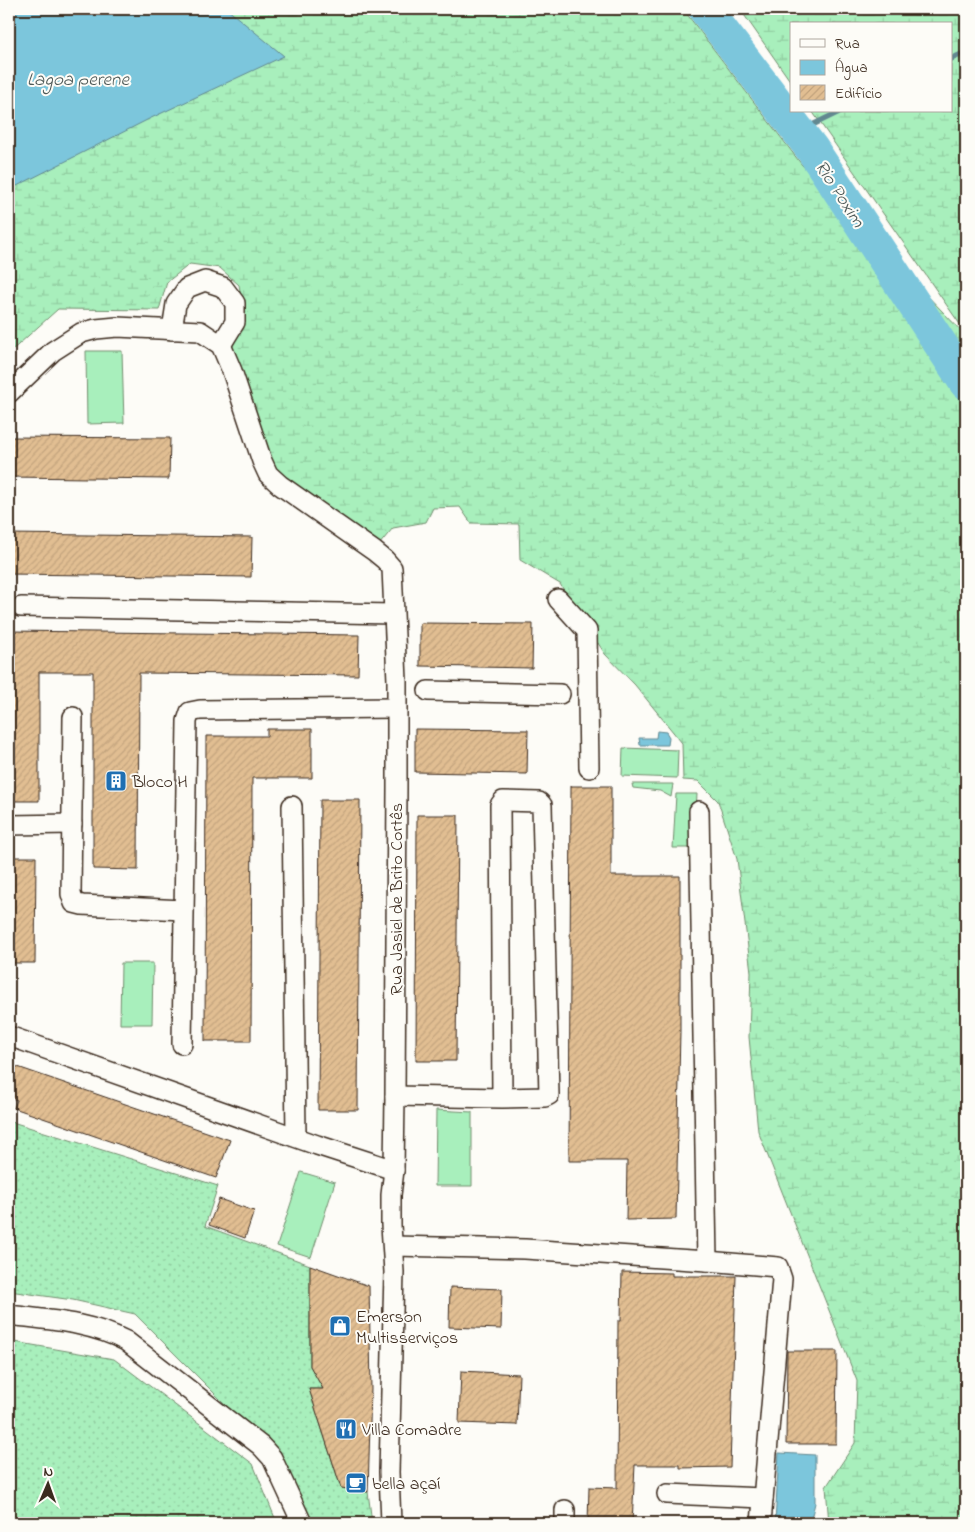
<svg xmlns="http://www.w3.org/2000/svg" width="975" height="1532" viewBox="0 0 975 1532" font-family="'Indie Flower',sans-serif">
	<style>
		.grass { fill: url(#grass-dots); stroke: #728c6d }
		.wetland { fill: url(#wetland-marsh); stroke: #728c6d }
		.park { fill: url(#park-tufts); stroke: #728c6d }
		.pitch { fill: #a8efbc; stroke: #728c6d }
		.water { fill: #7cc6dc; stroke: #628890 }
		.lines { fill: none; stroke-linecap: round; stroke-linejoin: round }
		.stream { stroke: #628890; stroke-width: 5.5 }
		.river { stroke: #7cc6dc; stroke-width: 34 }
		.building { fill: url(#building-hatch); stroke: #3b2a1e }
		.minor-casing { stroke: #3b2a1e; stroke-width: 22 }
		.minor { stroke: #fdfcf7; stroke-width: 19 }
		.labels { text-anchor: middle; stroke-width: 4; stroke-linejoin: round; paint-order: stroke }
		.poi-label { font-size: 18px; fill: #3b2a1e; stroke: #fdfcf7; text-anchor: start }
		.street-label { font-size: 18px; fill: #3b2a1e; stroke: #fdfcf7 }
		.water-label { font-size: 19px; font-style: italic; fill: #4e5957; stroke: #fdfcf7 }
	</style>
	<defs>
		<pattern id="grass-dots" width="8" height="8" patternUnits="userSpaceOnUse" patternTransform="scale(1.25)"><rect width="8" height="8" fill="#a8efbc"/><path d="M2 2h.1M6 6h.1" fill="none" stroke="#92cda1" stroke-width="1.8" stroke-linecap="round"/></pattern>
		<pattern id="wetland-marsh" width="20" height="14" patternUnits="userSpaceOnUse" patternTransform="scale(1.25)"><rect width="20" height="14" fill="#a8efbc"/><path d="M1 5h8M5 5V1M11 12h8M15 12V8" fill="none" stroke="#92cda1"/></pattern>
		<pattern id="park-tufts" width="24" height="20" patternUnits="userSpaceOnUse" patternTransform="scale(1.25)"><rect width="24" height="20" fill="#a8efbc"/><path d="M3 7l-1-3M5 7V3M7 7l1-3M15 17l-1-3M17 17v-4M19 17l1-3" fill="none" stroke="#92cda1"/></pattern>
		<pattern id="building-hatch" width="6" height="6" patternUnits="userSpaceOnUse" patternTransform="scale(1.25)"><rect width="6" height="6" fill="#e1be92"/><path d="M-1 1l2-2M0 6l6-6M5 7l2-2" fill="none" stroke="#c2a37d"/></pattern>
	</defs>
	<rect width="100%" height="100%" fill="#fdfcf7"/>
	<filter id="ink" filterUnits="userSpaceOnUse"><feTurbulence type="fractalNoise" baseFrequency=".02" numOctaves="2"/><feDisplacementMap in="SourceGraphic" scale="10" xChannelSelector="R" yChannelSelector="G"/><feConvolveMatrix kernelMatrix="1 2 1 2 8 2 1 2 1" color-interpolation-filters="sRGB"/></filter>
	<g filter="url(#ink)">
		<g class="grass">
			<path d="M9 1121 218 1186 205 1226 310 1265V1366L323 1389H309L341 1488 368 1492 372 1523H309L281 1460 135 1314 73 1300 9 1291Z"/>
			<path d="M9 1341 114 1359 253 1464 277 1523H9Z"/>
		</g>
		<g class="wetland">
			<path d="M9 9H683L802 165 966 336V1523H829L826 1487 855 1443 857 1381 758 1131 749 1037 751 972 737 859 718 801 698 781 683 780 682 743 635 685 605 654 560 584 520 560 519 524 471 523 460 507 433 508 426 522 393 528 374 551 280 485 229 341 244 314 239 285 220 268 190 264 167 282 159 310 58 309 9 353Z"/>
			<path d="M740 9H966V333L812 111H951V24H791V82Z"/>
		</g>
		<path class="park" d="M632 784H673L671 797 660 791 633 788Z"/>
		<g class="pitch">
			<path d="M86 351H122L124 423 87 424Z"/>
			<path d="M623 748 678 750 677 778 622 776Z"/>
			<path d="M676 794H697L694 848H673Z"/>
			<path d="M121 963H153L152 1024H120Z"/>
			<path d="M436 1110 472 1112V1186H435Z"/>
			<path d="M301 1172 335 1182 311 1257 277 1246Z"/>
		</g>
		<g class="water">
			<path d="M9 9H227L284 56 149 119 9 190Z"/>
			<path d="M657 731 666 732 669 737 668 745H640L639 738H656Z"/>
			<path d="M779 1453 815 1455V1503L810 1523H775Z"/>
		</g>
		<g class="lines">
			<g class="stream">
				<path d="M951 59 966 52"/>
				<path d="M798 132 841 111"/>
			</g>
			<path class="river" d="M705 9 812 149 966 383"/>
		</g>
		<g class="building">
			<path d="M9 437 170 438 169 479 9 477Z"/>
			<path d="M9 534 252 537 251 577 9 574Z"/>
			<path d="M420 623 533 624 532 668 420 666Z"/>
			<path d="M9 631 359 635 358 675 139 673 138 870 93 869V672H39V801H9Z"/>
			<path d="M267 729H312V778H252L251 1041H205L206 736H267Z"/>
			<path d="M415 729 528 730 527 774 415 772Z"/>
			<path d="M571 786H611V876H680V1031L676 1219 626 1220 627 1161H569Z"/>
			<path d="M320 800H360L358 1110H318Z"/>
			<path d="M417 815H458L456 1061H416Z"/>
			<path d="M9 857H36L35 963H9Z"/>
			<path d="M9 1064 230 1140 216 1178 14 1108 17 1100 9 1097Z"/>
			<path d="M219 1199 254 1211 245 1238 209 1225Z"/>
			<path d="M310 1265 369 1286 371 1389 368 1492 341 1488 309 1389H323L310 1366Z"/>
			<path d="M622 1272 672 1273V1276H736L730 1467 680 1468V1465H635L632 1523H588L589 1487 617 1488 618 1321H621Z"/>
			<path d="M450 1287 502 1289 501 1329 449 1327Z"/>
			<path d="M787 1351H837L836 1444H786Z"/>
			<path d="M461 1371 519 1374 517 1425 459 1423Z"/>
		</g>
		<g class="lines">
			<g class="minor-casing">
				<g id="minor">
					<path d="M172 330 176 304 187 288 205 281 223 287 235 303V322L221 345"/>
					<path d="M9 393 53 351 81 333 96 329 117 327 200 331 221 345 232 371 262 461 268 474 280 485 374 551 385 560 392 568 397 681V788L395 1096 394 1170 391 1195V1225L394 1272 389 1472 391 1523"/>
					<path d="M558 599 587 631 589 768"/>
					<path d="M21 607 393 614"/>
					<path d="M428 691 560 694"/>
					<path d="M73 717 71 894 74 903 82 905 183 910"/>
					<path d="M292 806 296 1137"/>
					<path d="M699 811 707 1261"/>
					<path d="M9 825 72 824"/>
					<path d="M9 1036 317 1145 394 1170"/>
					<path d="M182 1044 187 721 190 712 200 710 396 708"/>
					<path d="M395 1096 502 1098 545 1097 549 1095 542 805 539 802 503 801 500 805 502 1098"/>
					<path d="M393 1246 525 1249 707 1261 778 1267 782 1279 761 1523"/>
					<path d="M9 1315C49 1320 90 1322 126 1341L261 1446 272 1458 302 1523"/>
					<path d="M667 1494 763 1498"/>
					<path d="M565 1523V1510"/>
				</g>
			</g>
			<use href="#minor" class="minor"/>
		</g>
	</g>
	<defs>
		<g id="building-square" transform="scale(1.125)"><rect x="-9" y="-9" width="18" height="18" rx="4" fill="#1f6fb2" stroke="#fdfcf7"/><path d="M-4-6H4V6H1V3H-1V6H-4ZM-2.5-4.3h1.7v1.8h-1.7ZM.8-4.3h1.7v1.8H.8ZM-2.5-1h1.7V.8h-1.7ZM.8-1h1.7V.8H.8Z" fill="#fff"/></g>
		<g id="shop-square" transform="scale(1.125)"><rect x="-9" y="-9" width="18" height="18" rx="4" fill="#1f6fb2" stroke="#fdfcf7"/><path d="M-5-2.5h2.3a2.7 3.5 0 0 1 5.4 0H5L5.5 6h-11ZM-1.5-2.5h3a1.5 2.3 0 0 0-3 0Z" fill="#fff"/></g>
		<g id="restaurant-square" transform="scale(1.125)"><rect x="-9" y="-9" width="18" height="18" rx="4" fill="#1f6fb2" stroke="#fdfcf7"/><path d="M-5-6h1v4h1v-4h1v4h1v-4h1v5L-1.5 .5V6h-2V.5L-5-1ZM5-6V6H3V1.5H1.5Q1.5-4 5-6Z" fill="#fff"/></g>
		<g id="cafe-square" transform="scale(1.125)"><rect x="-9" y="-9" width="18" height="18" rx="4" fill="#1f6fb2" stroke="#fdfcf7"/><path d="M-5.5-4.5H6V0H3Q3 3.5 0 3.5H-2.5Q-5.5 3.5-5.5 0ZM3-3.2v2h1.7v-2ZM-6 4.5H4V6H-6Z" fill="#fff"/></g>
	</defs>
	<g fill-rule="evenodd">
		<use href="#building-square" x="116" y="781"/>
		<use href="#shop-square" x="340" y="1326"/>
		<use href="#restaurant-square" x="346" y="1429"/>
		<use href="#cafe-square" x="356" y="1483"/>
	</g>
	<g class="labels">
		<g class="poi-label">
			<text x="132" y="787">Bloco H</text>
			<text x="356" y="1322">Emerson<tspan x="356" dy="21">Multisserviços</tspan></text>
			<text x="362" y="1435">Villa Comadre</text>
			<text x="372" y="1489">bella açaí</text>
		</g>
		<g class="street-label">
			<text transform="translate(396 899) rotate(-90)" y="6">Rua Jasiel de Brito Cortês</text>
		</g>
		<g class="water-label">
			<text x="78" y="85">Lagoa perene</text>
			<text transform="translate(841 193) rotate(57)" y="7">Rio Poxim</text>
		</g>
	</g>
	<rect width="975" height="1532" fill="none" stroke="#fdfcf7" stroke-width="30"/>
	<rect x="15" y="15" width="945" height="1502" fill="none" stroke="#3b2a1e" stroke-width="2" filter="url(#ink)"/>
	<rect x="790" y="22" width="162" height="90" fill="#fdfcf7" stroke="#afa8a0"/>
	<rect x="800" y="39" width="25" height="8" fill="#fdfcf7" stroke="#afa8a0"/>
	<text x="835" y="48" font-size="15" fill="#3b2a1e">Rua</text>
	<rect x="800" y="60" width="25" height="15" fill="#7cc6dc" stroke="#afa8a0"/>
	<text x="835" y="72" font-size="15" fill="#3b2a1e">Água</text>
	<rect x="800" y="85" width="25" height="15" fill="url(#building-hatch)" stroke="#afa8a0"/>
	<text x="835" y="98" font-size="15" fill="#3b2a1e">Edifício</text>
	<g transform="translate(48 1484) rotate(2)" stroke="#fdfcf7" stroke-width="4" paint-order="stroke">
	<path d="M0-4L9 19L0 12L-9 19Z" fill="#3b2a1e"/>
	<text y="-8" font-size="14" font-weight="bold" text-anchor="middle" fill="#3b2a1e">N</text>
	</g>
</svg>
